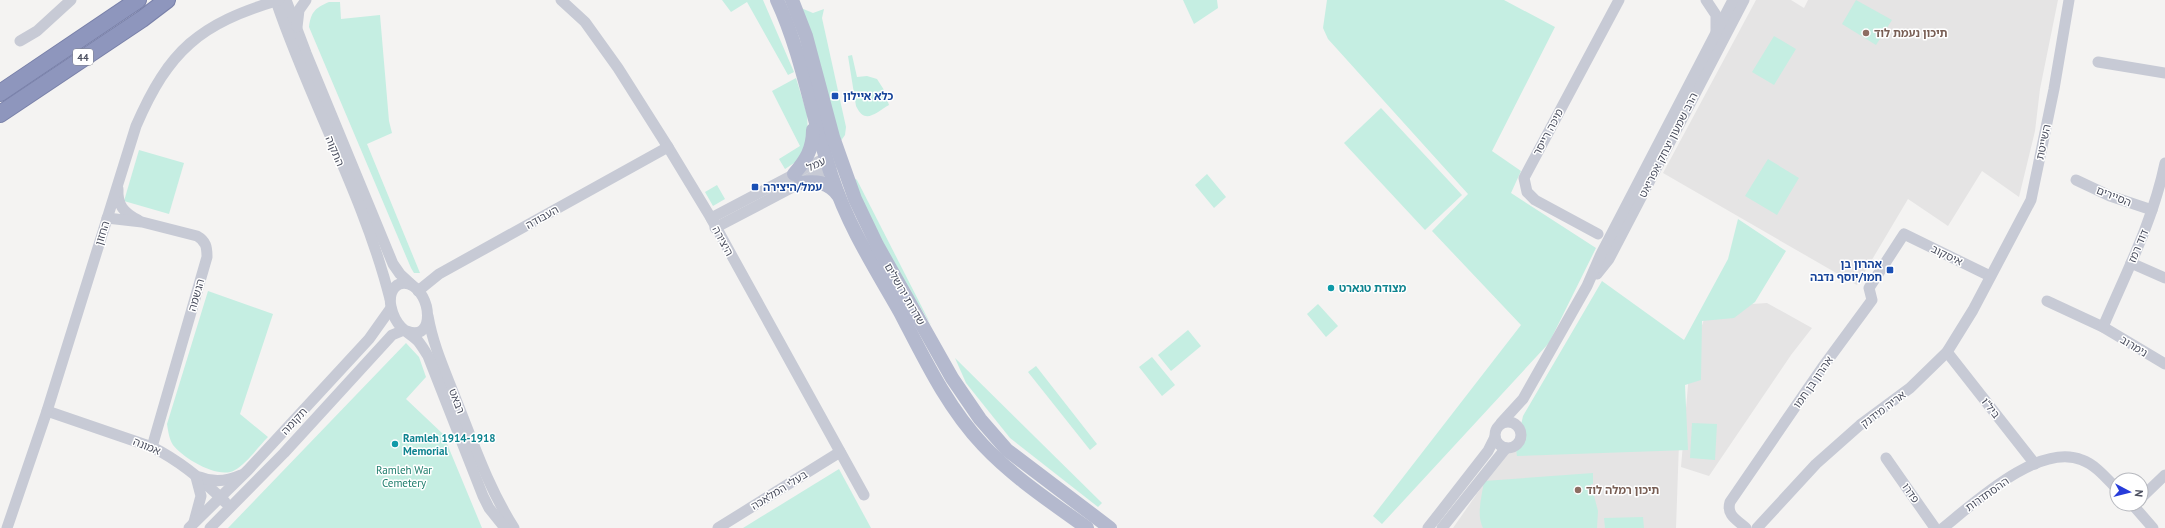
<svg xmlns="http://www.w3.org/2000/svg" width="2165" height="528" viewBox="0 0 2165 528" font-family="'PT Sans','Noto Sans Hebrew',sans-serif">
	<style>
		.education { fill: #e5e4e4 }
		.green { fill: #c5eee2 }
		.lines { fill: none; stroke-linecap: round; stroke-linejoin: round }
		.highway-casing { stroke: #7980a9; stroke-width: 18 }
		.minor { stroke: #c7cad5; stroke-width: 11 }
		.major { stroke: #b4b9ce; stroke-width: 14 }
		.highway { stroke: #8e96bd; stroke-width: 16 }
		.education-dot { fill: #8d6e63; stroke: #fff; stroke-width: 1.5 }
		.transit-dot { fill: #1a4fb4; stroke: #fff; stroke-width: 1.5 }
		.culture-dot { fill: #0f9aa8; stroke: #fff; stroke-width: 1.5 }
		.labels { text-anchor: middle; stroke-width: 3; stroke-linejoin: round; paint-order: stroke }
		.shield { fill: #fff; stroke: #81848f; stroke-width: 1 }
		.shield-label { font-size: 10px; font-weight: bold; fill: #4b4f5f }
		.education-label { font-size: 11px; font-weight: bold; fill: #785e54; stroke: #fff; text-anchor: start }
		.transit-label { font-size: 11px; font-weight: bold; fill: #164399; stroke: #fff; text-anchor: start }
		.street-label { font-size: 11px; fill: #4b4f5f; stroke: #fff }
		.culture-label { font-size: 11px; font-weight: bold; fill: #0d838f; stroke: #fff; text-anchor: start }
		.park-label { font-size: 11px; fill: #1e7d6c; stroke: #fff }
	</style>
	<rect width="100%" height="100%" fill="#f4f3f2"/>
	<g class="education">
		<path d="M1756 0H1791L1804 8 1808 0H2058L2040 89 2035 131 2019 197 1982 171 1948 226 1908 199 1857 285 1663 173Z"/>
		<path d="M1767 303 1812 328 1791 355 1709 476 1681 467 1690 362 1708 307Z"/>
		<path d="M1679 443 1676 528H1453L1506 452 1518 448Z"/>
	</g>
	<g class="green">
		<path d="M722 0H763L794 72 788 75 747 2 731 12Z"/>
		<path d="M1183 0H1217L1218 8 1194 24Z"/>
		<path d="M1327 0H1504L1555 27 1492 151 1521 171 1511 193 1596 248 1549 343 1382 524 1373 516 1521 325 1432 231 1468 194 1328 39 1323 28Z"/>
		<path d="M1856 0 1892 20 1876 45 1842 24Z"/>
		<path d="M329 2H340L341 19 380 15 389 121 392 133 367 144 420 273H414L411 268 309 27C311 12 315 8 329 2Z"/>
		<path d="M801 8 813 13 824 9 822 18 846 127 845 135 840 142Z"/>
		<path d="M1774 36 1796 49 1774 85 1752 72Z"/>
		<path d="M852 55 857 77 867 76 877 79 884 90 889 105C875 113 865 125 856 106L848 56Z"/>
		<path d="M796 78 807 114 808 135 800 159 785 169 779 159 800 146 772 91Z"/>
		<path d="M1381 108 1462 195 1425 230 1344 143Z"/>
		<path d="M139 150 184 163 169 214 124 201Z"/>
		<path d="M1768 159 1799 178 1777 215 1745 196Z"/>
		<path d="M1207 174 1226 197 1214 208 1195 185Z"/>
		<path d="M850 175 857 180 931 325 879 240Z"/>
		<path d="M717 185 725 199 713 206 705 192Z"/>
		<path d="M1738 219 1786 251 1755 302 1734 318 1702 321 1701 380 1685 385 1688 450 1517 456 1516 449 1524 438 1521 425 1523 416 1602 281 1684 340 1728 259Z"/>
		<path d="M208 291 273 314 240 414 268 437C259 446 246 464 235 470 219 480 183 458 173 445 169 439 168 430 167 424Z"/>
		<path d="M1318 304 1338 326 1326 337 1307 314Z"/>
		<path d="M1188 330 1201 346 1171 371 1158 355Z"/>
		<path d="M406 343 419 357 426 377 406 399 443 434 482 528H228Z"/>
		<path d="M1152 357 1175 385 1162 396 1139 367Z"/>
		<path d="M955 358 1102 503 1098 507 1010 438 966 383Z"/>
		<path d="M1036 366 1097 444 1090 450 1028 372Z"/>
		<path d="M1692 423 1717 424 1715 460 1690 458Z"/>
		<path d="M839 469 871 528H743Z"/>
		<path d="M1593 473V484H1591L1598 511 1597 528H1483C1476 514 1482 496 1484 481Z"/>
		<path d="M1643 517 1644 528H1605L1604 518Z"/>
	</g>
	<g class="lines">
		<g class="highway-casing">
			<g id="highway">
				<path d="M0 93 138 0"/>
				<path d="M0 114 142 19 167 0"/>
			</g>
		</g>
		<g class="minor">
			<path d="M286 0 306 53 393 264 400 274 412 285"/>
			<path d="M561 0 585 22 618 68 668 147 711 218 864 495"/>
			<path d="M1706 0 1716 15V31"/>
			<path d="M276 1C310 102 364 196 390 299"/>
			<path d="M297 27 299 10 306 0"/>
			<path d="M20 41 37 31 71 0"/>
			<path d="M2098 62 2165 73"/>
			<path d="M2076 180 2110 196 2152 210"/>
			<path d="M118 189C117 205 124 213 138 220"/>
			<path d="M107 218 142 222 197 236C206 241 207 247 207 257L152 447"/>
			<path d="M711 218 825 158H833"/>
			<path d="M715 228 829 168 834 163"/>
			<path d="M1598 234 1535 200 1527 192 1524 178 1619 0"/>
			<path d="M2131 263 2165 278"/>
			<path d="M1597 274 1609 259 1744 0"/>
			<path d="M418 291 439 274 668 147"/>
			<path d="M2047 301 2103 327 2165 364"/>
			<path d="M428 316C433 345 445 371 455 397 473 442 488 487 514 528"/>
			<path d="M2103 327C2126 273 2153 221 2165 163"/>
			<path d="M407 331C435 343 433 293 409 284 403 282 399 283 395 287 385 298 393 318 401 327 406 332 413 336 418 341 422 346 425 351 428 356L483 496 489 508 505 528"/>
			<path d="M1947 352 2035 464"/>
			<path d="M47 411 152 447C180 461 203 480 225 502"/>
			<circle cx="1508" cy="435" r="13"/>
			<path d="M1501 423 1523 399 1587 286 1601 254 1733 0"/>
			<path d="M1886 458 1935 528"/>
			<path d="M200 477C214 483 228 481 241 475"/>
			<path d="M2141 498 2165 475"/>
			<path d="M2132 504 2153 528"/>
			<path d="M194 522 201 496 196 477"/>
			<path d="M7 528 47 411 136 126C169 50 199 24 279 0"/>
			<path d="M189 528 248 470 369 339 391 308"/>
			<path d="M210 528 284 453 392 335 404 330"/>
			<path d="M718 528 840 452"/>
			<path d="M1428 528 1488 451 1495 437"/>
			<path d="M1442 528 1506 448"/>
			<path d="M1746 528C1737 520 1726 515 1730 502L1822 368 1872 300 1869 288 1904 234 1990 276"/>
			<path d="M1757 528 1816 464 1860 425 1910 388 1947 352 1973 310 2031 200 2054 89 2069 0"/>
			<path d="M1943 528C1974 503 2039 442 2082 460 2096 465 2107 479 2117 489"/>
		</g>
		<g class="major">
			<path d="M777 0C803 56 812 119 832 177 848 226 875 268 900 312 924 358 947 407 983 445 1013 477 1051 502 1087 528"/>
			<path d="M792 0 806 36 833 137 855 199 877 245 952 378 980 419 1007 450 1110 528"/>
			<path d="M794 174C806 160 813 149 813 130"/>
			<path d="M801 183C816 181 829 182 838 195"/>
		</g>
		<use href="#highway" class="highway"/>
	</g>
	<g class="education-dot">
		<circle cx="1866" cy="33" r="4"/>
		<circle cx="1578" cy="490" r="4"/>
	</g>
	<g class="transit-dot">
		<rect x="831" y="92" width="8" height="8" rx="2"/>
		<rect x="751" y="183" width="8" height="8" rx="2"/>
		<rect x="1886" y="266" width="8" height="8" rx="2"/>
	</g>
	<g class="culture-dot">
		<circle cx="1331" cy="288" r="4"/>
		<circle cx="395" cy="444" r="4"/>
	</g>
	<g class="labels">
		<rect class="shield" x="73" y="49" width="20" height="16" rx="3"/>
		<g class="shield-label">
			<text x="83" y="61">44</text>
		</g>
		<g class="education-label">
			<text x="1874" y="37">תיכון נעמת לוד</text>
			<text x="1586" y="494">תיכון רמלה לוד</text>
		</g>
		<g class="transit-label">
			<text x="843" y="100">כלא איילון</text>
			<text x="763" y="191">עמל/היצירה</text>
			<text x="1882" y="268" text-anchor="end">אהרון בן<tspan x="1882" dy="13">חמו/יוסף נדבה</tspan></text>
		</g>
		<g class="street-label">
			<text transform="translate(1548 132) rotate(-62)" y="4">מיכה רייסר</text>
			<text transform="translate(2043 142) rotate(-78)" y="4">השייטת</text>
			<text transform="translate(1668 145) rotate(-63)" y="4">הרב שמעון יצחק אפריאט</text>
			<text transform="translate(335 151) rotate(67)" y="4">התקוה</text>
			<text transform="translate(816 164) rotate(-24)" y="4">עמל</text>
			<text transform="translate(2114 196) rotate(22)" y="4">הסיירים</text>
			<text transform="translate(542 217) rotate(-29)" y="4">העבודה</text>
			<text transform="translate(102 233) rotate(-73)" y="4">החזון</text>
			<text transform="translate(723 241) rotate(62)" y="4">היצירה</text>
			<text transform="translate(2138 246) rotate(-67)" y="4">דוד רמז</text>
			<text transform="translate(1947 255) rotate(26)" y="4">איסקוב</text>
			<text transform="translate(905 294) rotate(60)" y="4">שדרות ירושלים</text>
			<text transform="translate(196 295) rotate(-74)" y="4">הגשמה</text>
			<text transform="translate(2134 346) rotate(31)" y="4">נימרוב</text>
			<text transform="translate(1813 382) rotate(-55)" y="4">אהרון בן חמו</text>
			<text transform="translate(457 401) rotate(69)" y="4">רבאט</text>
			<text transform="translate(1991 408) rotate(52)" y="4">ביל"ו</text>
			<text transform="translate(1883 409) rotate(-37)" y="4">אריה מידנק</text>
			<text transform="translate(294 421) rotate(-47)" y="4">תקומה</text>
			<text transform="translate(147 446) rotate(22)" y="4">אמונה</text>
			<text transform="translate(779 490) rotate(-32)" y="4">בעלי המלאכה</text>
			<text transform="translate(1911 493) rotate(55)" y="4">פדרו</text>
			<text transform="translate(1987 494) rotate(-35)" y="4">ההסתדרות</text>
		</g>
		<g class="culture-label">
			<text x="1339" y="292">מצודת טגארט</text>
			<text x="403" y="442">Ramleh 1914-1918<tspan x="403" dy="13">Memorial</tspan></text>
		</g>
		<g class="park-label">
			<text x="404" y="474">Ramleh War<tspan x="404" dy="13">Cemetery</tspan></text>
		</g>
	</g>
	<g transform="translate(2129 492) rotate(97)"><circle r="19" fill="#ffffff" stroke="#b7b9bf"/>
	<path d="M0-3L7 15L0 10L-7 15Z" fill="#273cda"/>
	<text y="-6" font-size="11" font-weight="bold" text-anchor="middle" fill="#4b4f5f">N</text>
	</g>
</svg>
